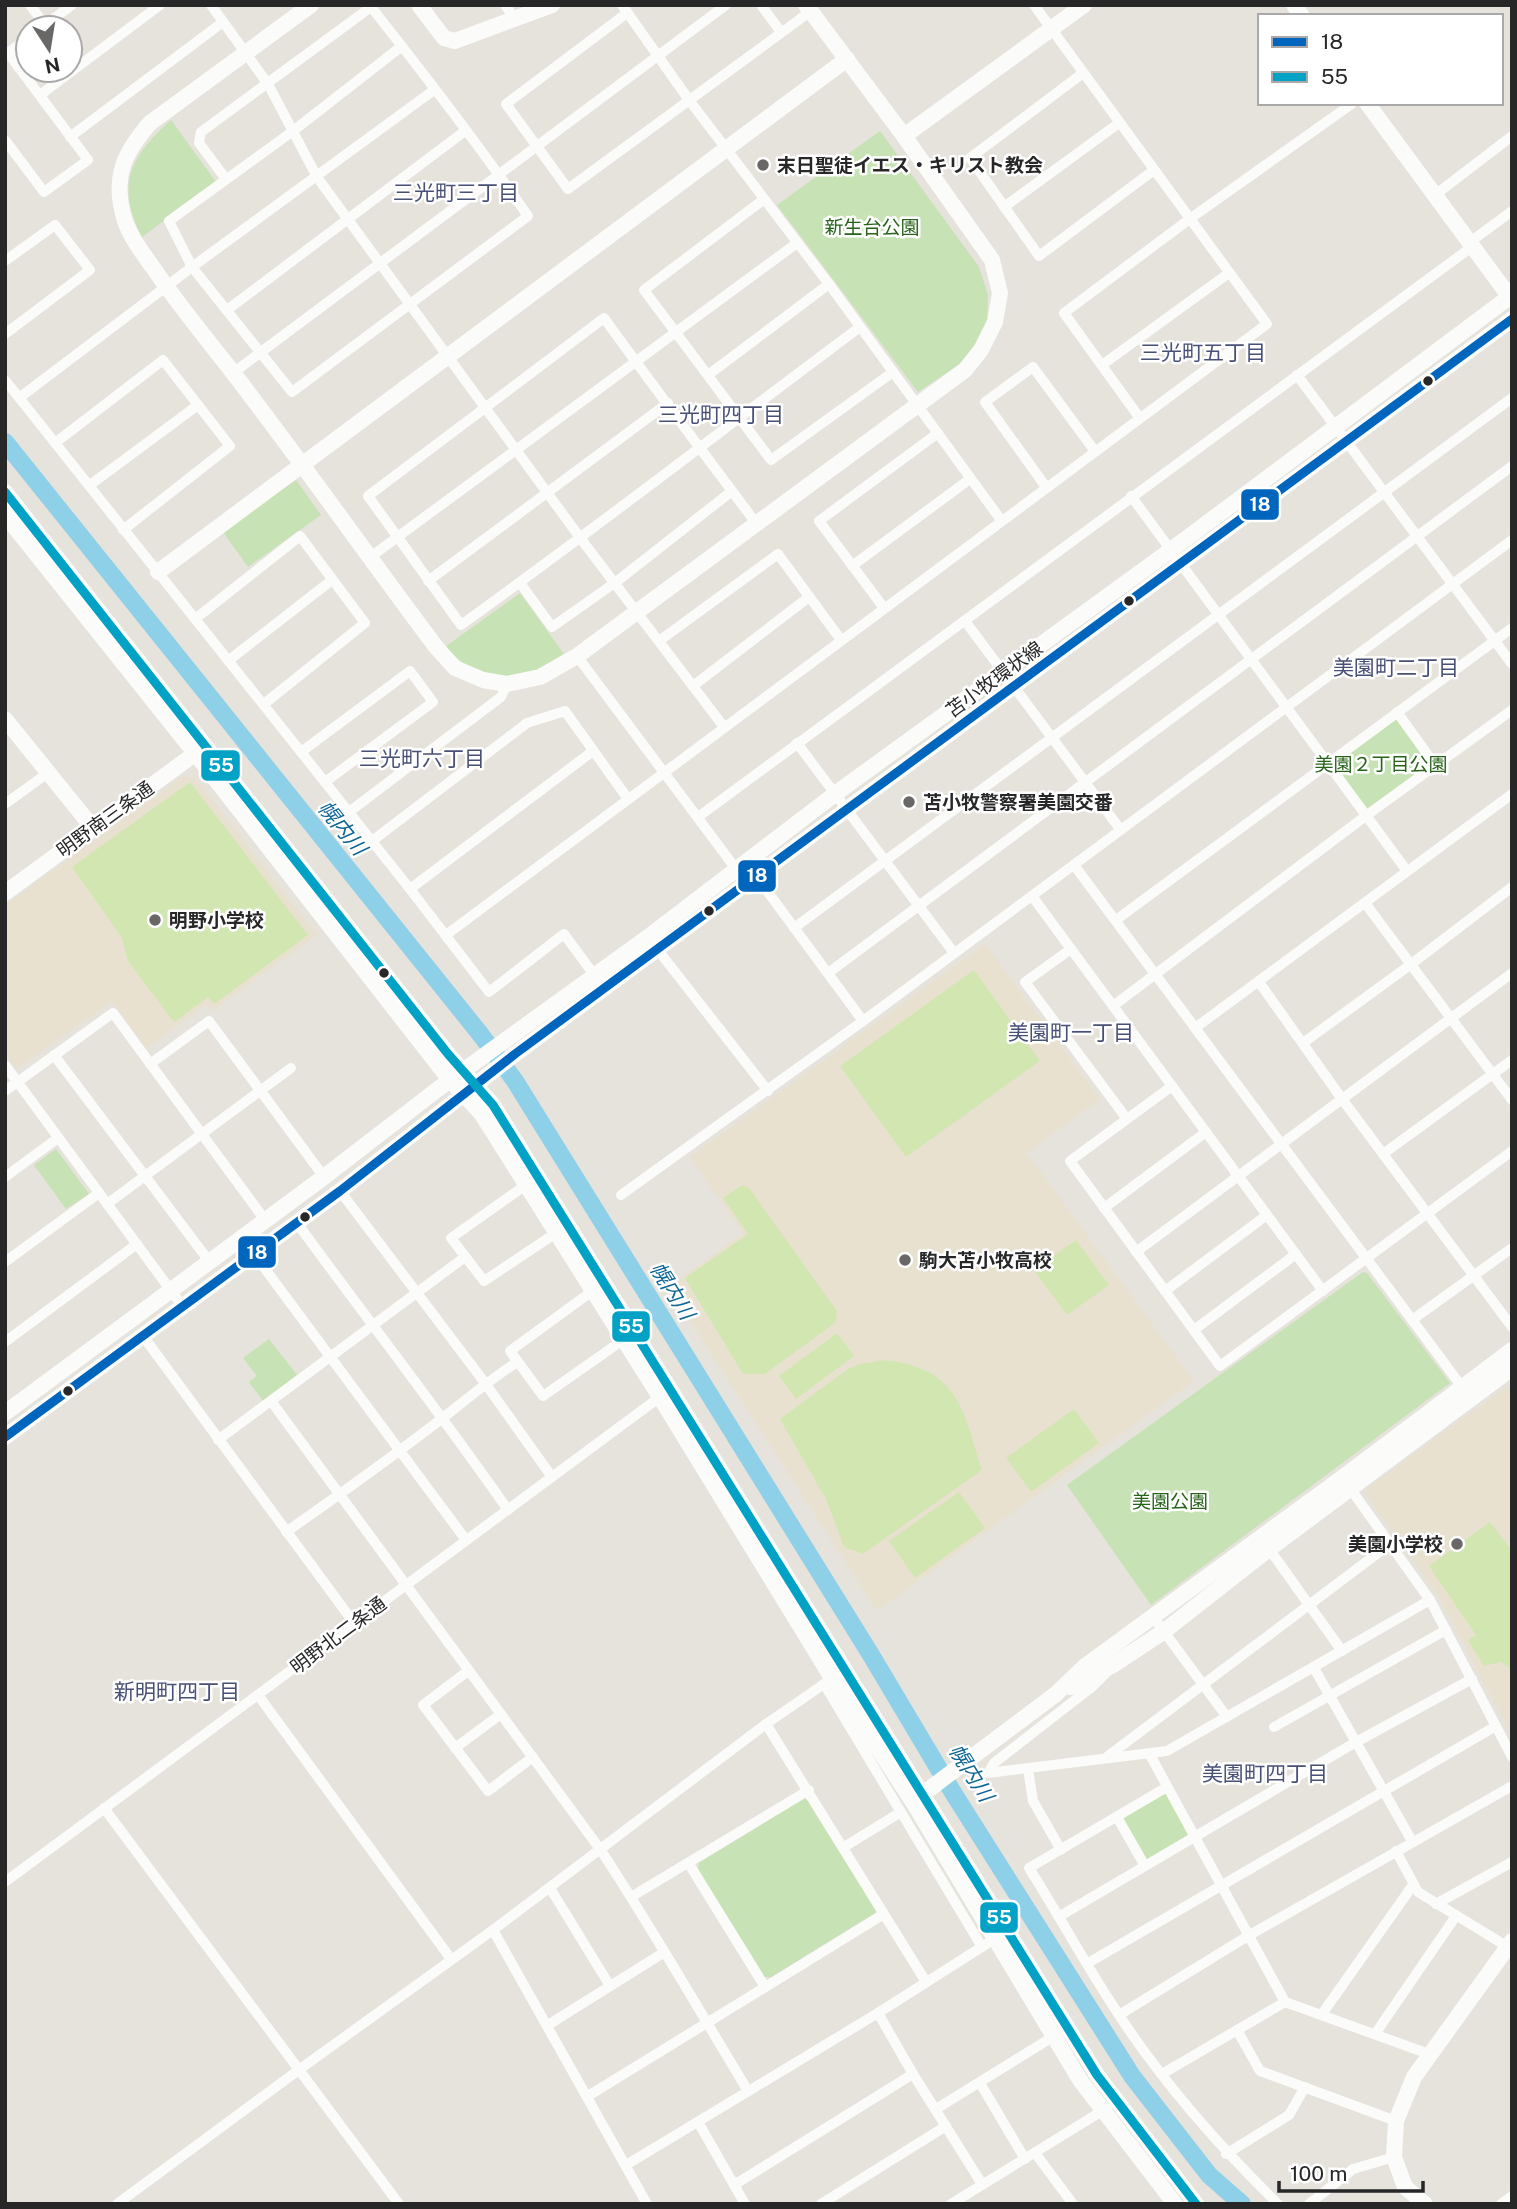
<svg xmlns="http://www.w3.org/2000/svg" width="1517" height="2209" viewBox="0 0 1517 2209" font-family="'Public Sans','Noto Sans JP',sans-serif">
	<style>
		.education { fill: #e9e1d0 }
		.park { fill: #c7e2b4 }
		.pitch { fill: #d2e6b2 }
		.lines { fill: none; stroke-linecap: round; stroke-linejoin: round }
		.river { stroke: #8fd0e9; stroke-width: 18 }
		.street { stroke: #fbfbfa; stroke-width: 10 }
		.secondary { stroke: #fbfbfa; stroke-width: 16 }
		.bus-1-casing { stroke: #fff; stroke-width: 14 }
		.bus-2-casing { stroke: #fff; stroke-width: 14 }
		.bus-1 { stroke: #0065bd; stroke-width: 9 }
		.bus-2 { stroke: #02a2c6; stroke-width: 9 }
		.poi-dot { fill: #6a6866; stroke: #fff; stroke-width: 2.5 }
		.bus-dot { fill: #272727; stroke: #fff; stroke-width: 2.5 }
		.labels { text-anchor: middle; stroke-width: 5; stroke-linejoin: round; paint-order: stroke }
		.poi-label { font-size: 19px; font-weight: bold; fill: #272727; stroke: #fff; text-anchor: start }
		.park-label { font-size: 19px; fill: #276319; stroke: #fff }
		.street-label { font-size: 19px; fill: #272727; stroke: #fff }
		.neighbourhood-label { font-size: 21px; fill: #485077; stroke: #fff }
		.water-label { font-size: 21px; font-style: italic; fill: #0d6596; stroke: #fff }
		.line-badge { stroke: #fff; stroke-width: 2.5 }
		.badge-label { font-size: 19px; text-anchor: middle; font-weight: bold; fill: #fff }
	</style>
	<rect width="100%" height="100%" fill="#e6e2dc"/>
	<g class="education">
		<path d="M182 777 195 778 317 935 212 1011 206 1004 147 1048 112 1001 17 1069 5 1053V905Z"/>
		<path d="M985 944 1100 1099 1027 1153 1194 1381 877 1611 668 1287 743 1233 690 1157Z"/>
		<path d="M1512 1383V1736L1438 1595 1365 1493 1367 1488Z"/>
	</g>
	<g class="park">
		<path d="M171 120 216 182 142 237C115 185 130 157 171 120Z"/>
		<path d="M880 131 979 267 988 295 987 320 976 344 961 363 918 392 777 205Z"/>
		<path d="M296 480 321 515 248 567 223 532Z"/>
		<path d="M520 593 564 654C555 660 546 668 536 672 503 685 467 672 445 647Z"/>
		<path d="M1397 712 1435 765 1367 815 1327 762Z"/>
		<path d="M56 1149 89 1194 66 1209 34 1165Z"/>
		<path d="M1363 1272 1367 1273 1450 1383 1151 1605 1067 1485Z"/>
		<path d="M269 1339 297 1375 263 1401 249 1382 257 1376 243 1358Z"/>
		<path d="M1167 1787 1195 1838 1145 1866 1117 1817Z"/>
		<path d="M804 1798 809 1801 876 1910 875 1913 771 1977H764L698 1869 699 1863Z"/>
	</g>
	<g class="pitch">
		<path d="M190 782 308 935 214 1004 208 997 174 1022 128 961 122 938 72 867Z"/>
		<path d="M974 970 1040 1061 906 1157 840 1066Z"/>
		<path d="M742 1185 749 1188 837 1311 836 1322 765 1374H743L685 1278 748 1234 723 1198Z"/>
		<path d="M1076 1240 1109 1285 1067 1315 1034 1270Z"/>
		<path d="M837 1333 854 1356 796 1399 779 1376Z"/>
		<path d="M885 1360C960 1369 962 1408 982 1470L863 1554 844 1547 826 1499 780 1419 848 1369 860 1364Z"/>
		<path d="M1074 1409 1099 1443 1031 1492 1006 1458Z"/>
		<path d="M959 1492 985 1528 915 1578 889 1541Z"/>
		<path d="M1490 1522 1512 1551V1670L1501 1662 1484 1666 1468 1640 1476 1635 1429 1566Z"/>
	</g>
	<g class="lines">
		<path class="river" d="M5 442 481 1035 515 1081 871 1655 952 1791 1132 2076 1209 2175 1242 2204"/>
		<g class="street">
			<path d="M30 5 45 25"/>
			<path d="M211 5 268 84 317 177 581 539 724 727"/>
			<path d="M505 5 515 19"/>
			<path d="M622 5 689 100 829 284 1001 520"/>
			<path d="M761 5 781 32"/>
			<path d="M627 13 506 104 568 189 811 11"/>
			<path d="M41 28 72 5"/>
			<path d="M5 55 28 38"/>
			<path d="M1083 73 970 158 1039 256 1154 170"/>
			<path d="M40 95 160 5"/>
			<path d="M70 137 223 22"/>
			<path d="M5 140 44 192 88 160 8 53"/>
			<path d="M226 179 199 143 201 132 371 7C425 75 478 144 528 216L292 392 192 267 169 221 293 131 402 46"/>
			<path d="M1435 195 1512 136"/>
			<path d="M763 200 644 290 771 460 893 372"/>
			<path d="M1004 207 1119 123"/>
			<path d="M1470 242 1512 211"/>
			<path d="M5 261 55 225 90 270 5 334"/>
			<path d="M227 310 465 131"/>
			<path d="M1102 365 1229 273"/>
			<path d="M233 373 726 5"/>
			<path d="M708 375 829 284"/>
			<path d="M1297 375 1512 664"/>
			<path d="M5 380 410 889 489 992 564 934 595 976"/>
			<path d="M19 398 192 267 434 90"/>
			<path d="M1139 417 1064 313 1191 218 1353 103"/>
			<path d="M55 443 163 360 230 446 123 530"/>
			<path d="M90 485 198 405"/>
			<path d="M1046 487 985 402 1033 367 1094 450"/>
			<path d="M1131 496 1407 871"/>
			<path d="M756 523C705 455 654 387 604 318L368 496 461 625C596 528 727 426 860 327"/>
			<path d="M369 558 797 243"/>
			<path d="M852 566 970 479"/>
			<path d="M428 581 668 403"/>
			<path d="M520 583 552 627 616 582 732 491"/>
			<path d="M884 608 819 521 938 433"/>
			<path d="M195 619 300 536 365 623 264 704"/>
			<path d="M965 621 1120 829"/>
			<path d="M659 641 778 554 841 640"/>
			<path d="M577 656 736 869"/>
			<path d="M228 661 332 580"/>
			<path d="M693 686 809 597"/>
			<path d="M1397 712 1435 765"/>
			<path d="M797 743 954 953"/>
			<path d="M301 752 410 671 433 702 325 782"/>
			<path d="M5 804 49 772"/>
			<path d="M349 812 501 697 507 684"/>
			<path d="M698 817 1473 246"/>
			<path d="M372 841 527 723 565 711 628 799"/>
			<path d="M1074 865 1465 1391"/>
			<path d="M756 876 863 1021"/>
			<path d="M410 889 593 751"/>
			<path d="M1032 896 1323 1291"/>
			<path d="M1365 903 1512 1100"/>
			<path d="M1116 920 1512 628"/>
			<path d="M794 928 1512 398"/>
			<path d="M446 935 1267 324 1034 5"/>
			<path d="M654 945 768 1091"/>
			<path d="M1071 949 1025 982 1127 1119"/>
			<path d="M828 973 1512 466"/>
			<path d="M1259 982 1342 1099 1512 1327"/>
			<path d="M1113 1006 1367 815 1512 710"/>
			<path d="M1195 1028 1512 794"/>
			<path d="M1303 1043 1410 965 1512 887"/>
			<path d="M54 1055 209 1261"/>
			<path d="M150 1064 209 1021 324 1177"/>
			<path d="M5 1065 183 1307"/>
			<path d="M1172 1086 1070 1161 1220 1366 1512 1151"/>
			<path d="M5 1091 113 1013 265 1220"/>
			<path d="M1383 1154 1512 1060"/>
			<path d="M5 1177 58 1138"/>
			<path d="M530 1182 451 1238 484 1281 556 1233"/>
			<path d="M340 1191 485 1383 552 1477"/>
			<path d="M621 1195 863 1021 1512 540"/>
			<path d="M107 1204 291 1068"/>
			<path d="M1104 1208 1206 1132"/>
			<path d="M297 1223C367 1319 440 1412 508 1510"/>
			<path d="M1136 1252 1512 973"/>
			<path d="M254 1254 466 1540"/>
			<path d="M5 1262 99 1193"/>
			<path d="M598 1287 510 1351 543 1396 623 1340"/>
			<path d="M1165 1291 1267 1215"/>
			<path d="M1412 1320 1512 1248"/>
			<path d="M1194 1330 1296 1254"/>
			<path d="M143 1336 354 1623"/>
			<path d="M5 1342 137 1244"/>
			<path d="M271 1401 600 1849C652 1928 699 2010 748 2091"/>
			<path d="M218 1440 465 1257"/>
			<path d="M1347 1484 1430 1600 1512 1757"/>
			<path d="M286 1532C339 1495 392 1457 444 1417 468 1398 491 1379 517 1362"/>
			<path d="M1267 1546 1342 1651"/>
			<path d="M1154 1618 1227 1717"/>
			<path d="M1314 1668 1412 1841"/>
			<path d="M468 1671 423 1705 488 1791 533 1757"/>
			<path d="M824 1684 982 1947"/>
			<path d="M258 1695 451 1959"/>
			<path d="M766 1724 926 1982"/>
			<path d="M1274 1727 1446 1630"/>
			<path d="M455 1748 501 1714"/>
			<path d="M1149 1753 1285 2002 1429 2054"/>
			<path d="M1108 1756 1390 1544"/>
			<path d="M1028 1769 1033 1801 1061 1850"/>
			<path d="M988 1773 1167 1751 1430 1600"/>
			<path d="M988 1773 994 1763 1093 1686 1106 1673"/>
			<path d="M1167 1787 1029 1868C1060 1917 1087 1967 1119 2015 1164 2084 1219 2146 1278 2204"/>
			<path d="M104 1808 399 2204"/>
			<path d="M1117 1817 1145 1866"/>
			<path d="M844 1847 901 1812"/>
			<path d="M1396 1851 1418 1892 1508 1947"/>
			<path d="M689 1864 765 1987"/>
			<path d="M5 1882 664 1394"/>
			<path d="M550 1888 610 1986"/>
			<path d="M631 1897 809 1790"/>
			<path d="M1436 1904 1512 1862"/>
			<path d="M1060 1916 1356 1742 1472 1679"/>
			<path d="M493 1930 647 2204"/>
			<path d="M1088 1963 1496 1726"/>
			<path d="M878 2013 913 2074 982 2184"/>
			<path d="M1322 2014 1413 1885"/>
			<path d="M1119 2015 1248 1936 1512 1786"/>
			<path d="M548 2025 663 1953"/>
			<path d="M1237 2030 1260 2071 1396 2121"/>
			<path d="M1375 2034 1456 1916"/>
			<path d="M1162 2074 1285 2002"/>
			<path d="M980 2083 1025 2159"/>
			<path d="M588 2096 884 1914"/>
			<path d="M936 2109 1059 2033"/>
			<path d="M698 2122 745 2204"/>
			<path d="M1035 2153 1073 2204"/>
			<path d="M1226 2154 1289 2115 1305 2087"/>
			<path d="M626 2165 878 2013 999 1936"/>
			<path d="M734 2185 913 2074"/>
			<path d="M117 2204 300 2069 493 1930 766 1724 837 1675"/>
			<path d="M821 2204 946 2126"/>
			<path d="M951 2204 1107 2108"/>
			<path d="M1309 2204 1353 2169 1394 2157"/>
			<path d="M1501 2204 1512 2196"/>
		</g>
		<g class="secondary">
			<path d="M311 5 150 123C125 152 113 175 123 214 128 235 142 252 154 269 178 304 205 337 231 370 301 461 367 555 436 647L455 668 483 680 507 684 540 677 577 656 965 370 981 350 995 322 1000 293 992 260 904 136 806 5"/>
			<path d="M419 5 444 38 455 41 552 5"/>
			<path d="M1294 5 1302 16"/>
			<path d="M1367 103 1512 300"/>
			<path d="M904 136 1084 5"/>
			<path d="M5 492 448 1054 493 1105 1097 2075 1196 2204"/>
			<path d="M5 515 195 753 450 1080 481 1113 660 1397 832 1678 913 1802 1080 2080 1175 2204"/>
			<path d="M158 572 847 59"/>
			<path d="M5 719 93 828"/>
			<path d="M5 893 204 747"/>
			<path d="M5 1413 324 1177 438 1089 648 937 835 794 1171 550 1512 295"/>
			<path d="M5 1437 340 1191 515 1054 1512 319"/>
			<path d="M1071 1687 1113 1665 1163 1632 1269 1549 1512 1368"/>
			<path d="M916 1799 1056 1694 1084 1667 1342 1478 1512 1350"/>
			<path d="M1425 2204 1405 2187 1394 2157 1396 2121 1414 2077 1512 1941"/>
		</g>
		<g class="bus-1-casing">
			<path id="bus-1" d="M5 1437 340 1191 515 1054 1512 319"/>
		</g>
		<g class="bus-2-casing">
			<path id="bus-2" d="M5 492 448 1054 493 1105 1097 2075 1196 2204"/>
		</g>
		<use href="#bus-1" class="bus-1"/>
		<use href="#bus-2" class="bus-2"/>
	</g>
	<g class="poi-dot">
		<circle cx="763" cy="165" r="7"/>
		<circle cx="909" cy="802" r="7"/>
		<circle cx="155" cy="920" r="7"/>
		<circle cx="905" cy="1260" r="7"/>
		<circle cx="1457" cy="1544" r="7"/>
	</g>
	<g class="bus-dot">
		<circle cx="1428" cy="381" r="6"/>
		<circle cx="1129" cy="601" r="6"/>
		<circle cx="709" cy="911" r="6"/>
		<circle cx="384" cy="973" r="6"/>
		<circle cx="305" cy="1217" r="6"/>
		<circle cx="68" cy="1391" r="6"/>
	</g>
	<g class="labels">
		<g class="poi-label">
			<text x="777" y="172">末日聖徒イエス・キリスト教会</text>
			<text x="923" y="809">苫小牧警察署美園交番</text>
			<text x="169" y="927">明野小学校</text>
			<text x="919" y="1267">駒大苫小牧高校</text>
			<text x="1443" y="1551" text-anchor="end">美園小学校</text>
		</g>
		<g class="park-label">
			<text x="872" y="234">新生台公園</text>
			<text x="1381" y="771">美園２丁目公園</text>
			<text x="1170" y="1508">美園公園</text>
		</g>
		<g class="street-label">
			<text transform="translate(994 679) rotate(-36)" y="7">苫小牧環状線</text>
			<text transform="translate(105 819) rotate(-36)" y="7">明野南三条通</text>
			<text transform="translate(338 1635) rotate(-37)" y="7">明野北二条通</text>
		</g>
		<g class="neighbourhood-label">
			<text x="456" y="200">三光町三丁目</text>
			<text x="1203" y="360">三光町五丁目</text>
			<text x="721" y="422">三光町四丁目</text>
			<text x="1396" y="675">美園町二丁目</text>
			<text x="422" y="766">三光町六丁目</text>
			<text x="1071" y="1040">美園町一丁目</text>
			<text x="177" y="1699">新明町四丁目</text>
			<text x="1265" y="1781">美園町四丁目</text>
		</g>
		<g class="water-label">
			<text transform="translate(342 828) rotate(51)" y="7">幌内川</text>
			<text transform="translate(672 1291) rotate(58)" y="7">幌内川</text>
			<text transform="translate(971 1773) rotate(58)" y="7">幌内川</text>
		</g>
	</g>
	<g class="line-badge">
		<rect x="1240" y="488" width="40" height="33" rx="7" fill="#0065bd"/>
		<rect x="200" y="749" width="41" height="33" rx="7" fill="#02a2c6"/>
		<rect x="737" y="859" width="40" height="34" rx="7" fill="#0065bd"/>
		<rect x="237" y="1235" width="40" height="34" rx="7" fill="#0065bd"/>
		<rect x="611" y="1310" width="40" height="33" rx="7" fill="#02a2c6"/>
		<rect x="979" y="1901" width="40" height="33" rx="7" fill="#02a2c6"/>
	</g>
	<g class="badge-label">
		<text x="1260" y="511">18</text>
		<text x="221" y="772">55</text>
		<text x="757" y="882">18</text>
		<text x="257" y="1259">18</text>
		<text x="631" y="1333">55</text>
		<text x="999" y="1924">55</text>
	</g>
	<rect width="1517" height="2209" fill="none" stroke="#272727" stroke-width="14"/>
	<rect x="1258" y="14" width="245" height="91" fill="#ffffff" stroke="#a9a9a9" stroke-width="2"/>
	<rect x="1272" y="37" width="35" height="10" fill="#0065bd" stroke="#a9a9a9" stroke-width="2"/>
	<text x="1321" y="49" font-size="21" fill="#272727">18</text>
	<rect x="1272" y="72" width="35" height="10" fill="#02a2c6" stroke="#a9a9a9" stroke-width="2"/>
	<text x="1321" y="84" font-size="21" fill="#272727">55</text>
	<g transform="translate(49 49) rotate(168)"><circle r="33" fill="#ffffff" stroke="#a9a9a9" stroke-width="2"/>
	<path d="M0-5L12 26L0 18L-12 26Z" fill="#6a6866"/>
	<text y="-10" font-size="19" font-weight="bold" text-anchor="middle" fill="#272727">N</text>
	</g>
	<path d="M1279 2181v10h144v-10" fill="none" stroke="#272727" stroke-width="3.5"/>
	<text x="1290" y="2181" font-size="21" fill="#272727" stroke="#ffffff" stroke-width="5" paint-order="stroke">100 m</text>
</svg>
